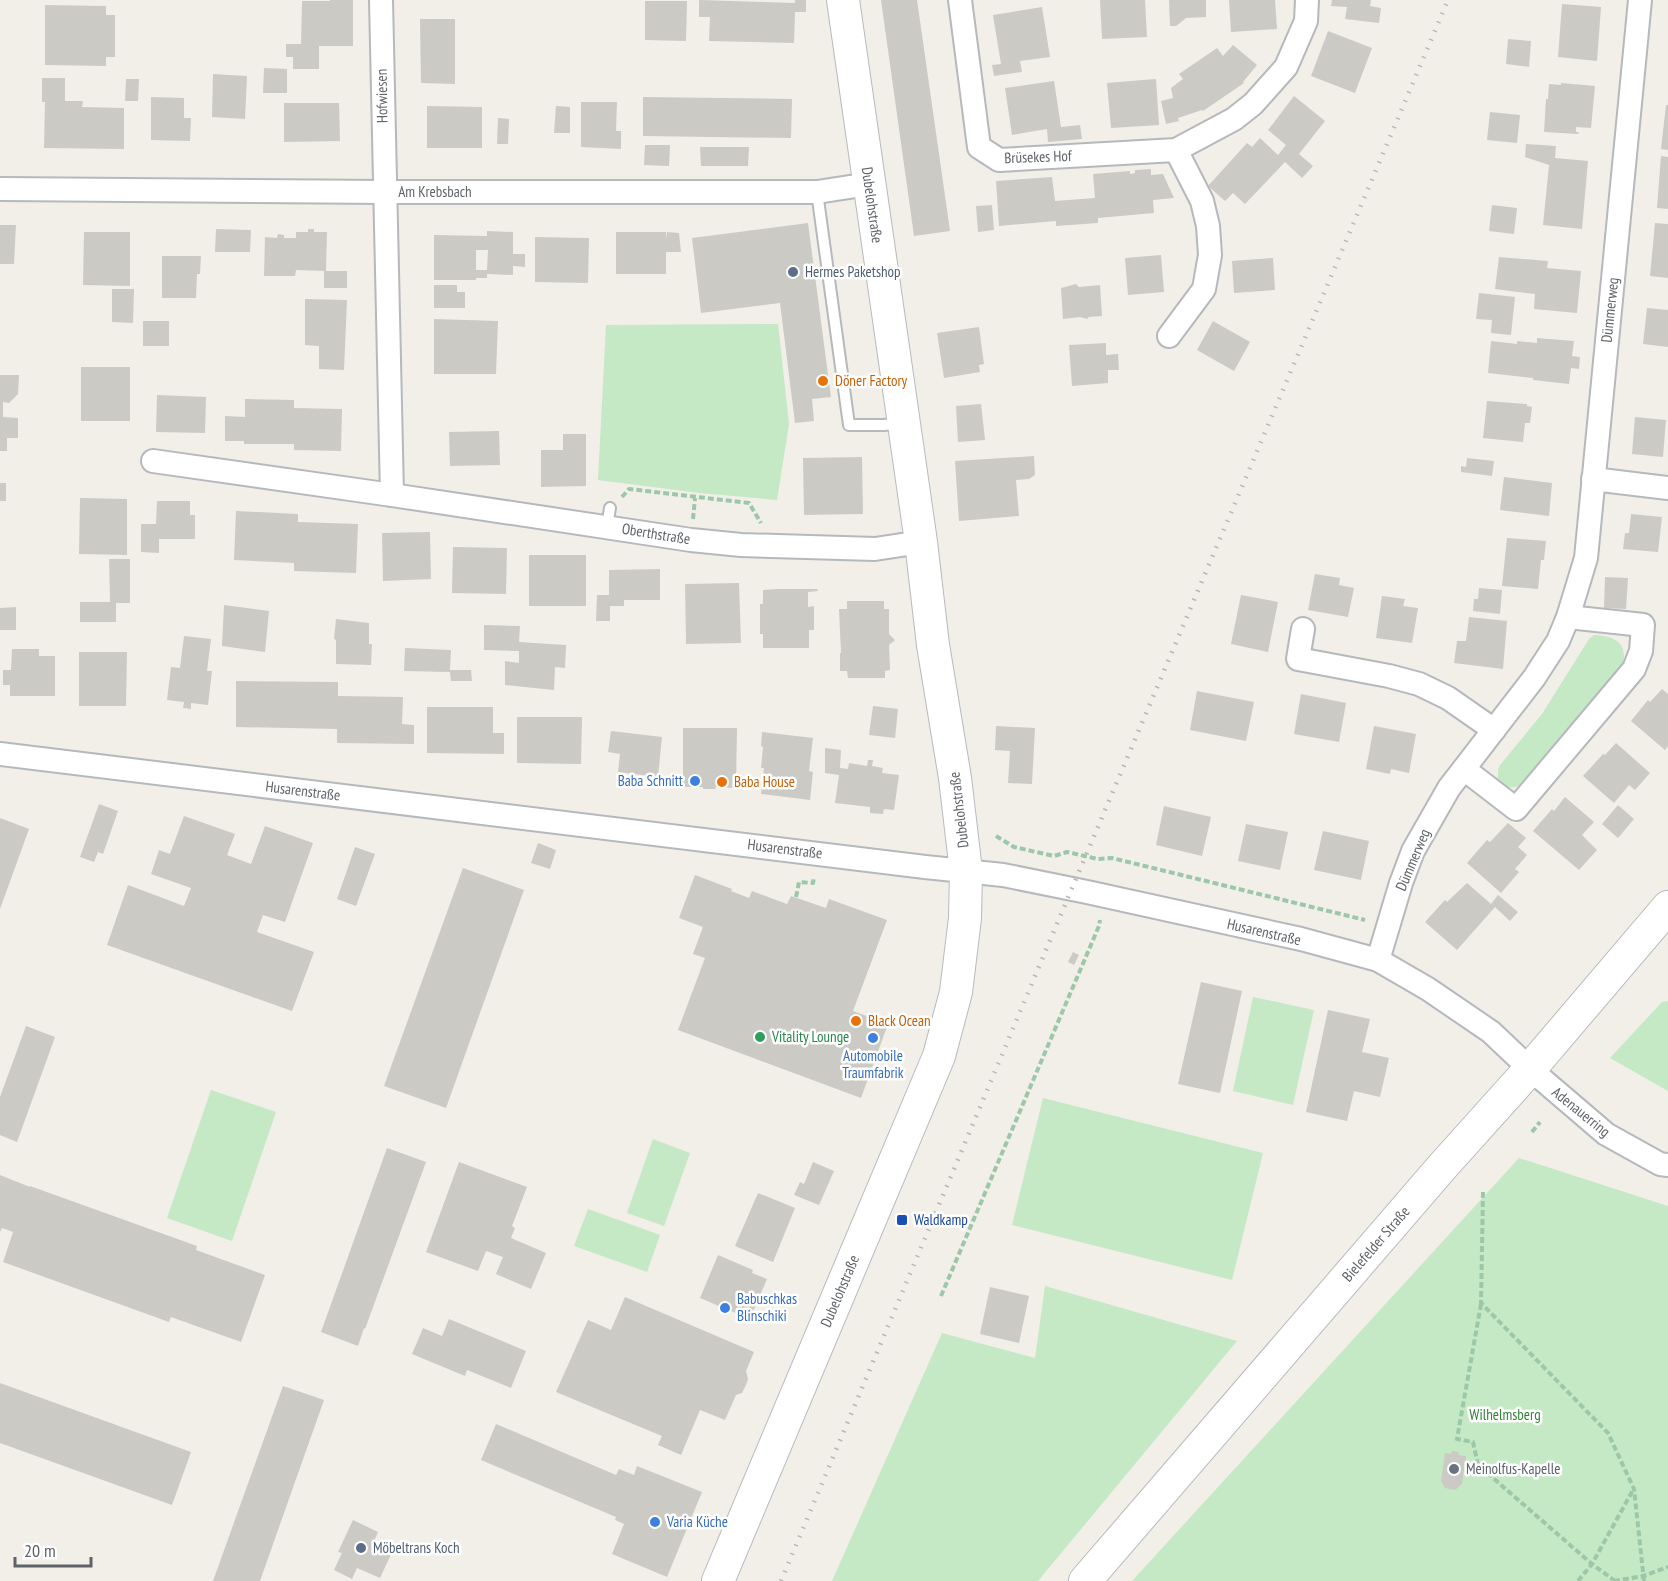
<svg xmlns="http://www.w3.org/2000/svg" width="1668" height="1581" viewBox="0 0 1668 1581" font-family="'PT Sans Narrow',sans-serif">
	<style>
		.green { fill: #c5e8c5 }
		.building { fill: #cccac5; fill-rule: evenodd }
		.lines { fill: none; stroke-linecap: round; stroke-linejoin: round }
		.lane-casing { stroke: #b5b8bc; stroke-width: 14 }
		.street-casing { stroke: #b5b8bc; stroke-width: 26 }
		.secondary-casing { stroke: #b6babf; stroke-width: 34 }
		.path { stroke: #9cc7a9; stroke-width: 4; stroke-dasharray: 6 3; stroke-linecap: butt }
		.lane { stroke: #fff; stroke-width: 10 }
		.street { stroke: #fff; stroke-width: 22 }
		.secondary { stroke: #fff; stroke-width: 32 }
		.rail { stroke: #b6b7b8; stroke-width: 4.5; stroke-dasharray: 1.5 8; stroke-linecap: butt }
		.service-dot { fill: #5c6f8a; stroke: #fff; stroke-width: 2 }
		.food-dot { fill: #e8710a; stroke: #fff; stroke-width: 2 }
		.shop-dot { fill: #3f7fe0; stroke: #fff; stroke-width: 2 }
		.leisure-dot { fill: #2e9e5b; stroke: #fff; stroke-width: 2 }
		.transit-dot { fill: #1a4fb4; stroke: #fff; stroke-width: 2 }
		.worship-dot { fill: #6b7280; stroke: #fff; stroke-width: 2 }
		.labels { text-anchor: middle; stroke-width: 5; stroke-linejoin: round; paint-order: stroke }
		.street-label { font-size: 15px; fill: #5f6368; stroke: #fff }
		.service-label { font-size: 15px; fill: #4e5e75; stroke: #fff; text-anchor: start }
		.food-label { font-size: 15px; fill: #c56008; stroke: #fff; text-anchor: start }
		.shop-label { font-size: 15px; fill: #366cbe; stroke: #fff; text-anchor: start }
		.leisure-label { font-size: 15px; fill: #27864d; stroke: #fff; text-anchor: start }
		.transit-label { font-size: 15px; fill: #164399; stroke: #fff; text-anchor: start }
		.park-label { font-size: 15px; fill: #348238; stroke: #fff }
		.worship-label { font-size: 15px; fill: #5b616d; stroke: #fff; text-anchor: start }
	</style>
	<rect width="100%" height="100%" fill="#f1efe8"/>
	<g class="green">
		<path d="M778 324 789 424 777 500 699 493 598 480 606 325Z"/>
		<path d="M1594 635C1614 636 1628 642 1623 665L1523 784C1512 789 1506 789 1498 780V770L1500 765 1542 714 1589 639Z"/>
		<path d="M1253 997 1314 1010 1293 1105 1233 1091Z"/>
		<path d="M1668 1001V1091L1610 1058 1662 1002Z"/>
		<path d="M211 1090 276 1112 232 1241 167 1218Z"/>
		<path d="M1043 1098 1263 1153 1232 1280 1012 1225Z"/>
		<path d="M653 1139 690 1153 664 1226 627 1213Z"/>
		<path d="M1519 1158 1668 1206V1581H1132Z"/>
		<path d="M588 1209 660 1235 647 1272 574 1246Z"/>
		<path d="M1045 1286 1237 1341 1038 1581H832L942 1333 1035 1358Z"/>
	</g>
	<g class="building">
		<path d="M330 0H353V46H319V69H293V57H286V44H301L302 1H330Z"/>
		<path d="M699 0 795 3V0H806V12H795L794 43 709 41 710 17H699Z"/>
		<path d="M881 0H917L950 231 914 236Z"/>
		<path d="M1100 0H1145L1147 37 1102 39Z"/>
		<path d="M1169 0H1206V17L1186 18 1176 26H1170Z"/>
		<path d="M1229 0H1275L1277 29 1231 32Z"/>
		<path d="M1332 0H1371L1370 6 1381 8 1379 23 1345 19 1347 7 1331 6Z"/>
		<path d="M645 1H687L686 41 645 40Z"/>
		<path d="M1562 4 1601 7 1597 61 1558 57Z"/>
		<path d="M45 5 106 6V15H115V57H106V66L45 65Z"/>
		<path d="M1042 7 1050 57 1020 61 1022 72 994 76 992 65 1001 64 993 15Z"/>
		<path d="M420 19H455V84L421 83Z"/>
		<path d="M1328 31 1372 48 1355 93 1311 76Z"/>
		<path d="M1508 39 1531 41 1529 67 1506 64Z"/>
		<path d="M1233 45 1257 65 1243 82 1244 83 1203 111 1202 110 1178 118 1179 121 1166 124 1161 101 1173 98 1171 88 1183 79 1179 74 1217 48 1223 56Z"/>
		<path d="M264 68 287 69V93H263Z"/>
		<path d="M213 74 247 76 245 119 212 117Z"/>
		<path d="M42 78H65V101H83L82 107 124 108V149L44 148 45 102H42Z"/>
		<path d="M126 79H139L138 101H125Z"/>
		<path d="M1156 79 1159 125 1111 128 1107 83Z"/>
		<path d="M1054 81 1061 127 1080 125 1082 139 1048 142 1047 129 1012 135 1005 88Z"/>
		<path d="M1561 83 1595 86 1591 128 1576 127V132H1579L1578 134 1544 132 1546 99H1548L1549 84 1561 85Z"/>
		<path d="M1294 96 1325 121 1299 154 1313 166 1302 178 1285 162 1245 204 1233 193 1225 201 1208 186 1247 143 1252 147 1260 138 1278 155 1286 145 1268 130Z"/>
		<path d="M151 97 184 98V118H191L190 141 151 140Z"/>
		<path d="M643 97 792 99 791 138 643 136Z"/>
		<path d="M581 102H617L616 131H621V149L581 147Z"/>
		<path d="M284 103H339L340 141 284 142Z"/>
		<path d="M1666 105H1668V150L1661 149Z"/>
		<path d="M427 106 482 107V148H427Z"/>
		<path d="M556 106 570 107V133H554Z"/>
		<path d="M1490 112 1520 115 1517 143 1487 140Z"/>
		<path d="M498 118 509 119 508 144H497Z"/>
		<path d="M1526 144 1556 146 1555 158 1588 161 1582 229 1543 225 1549 165 1525 157Z"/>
		<path d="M645 145H670L669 166 644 165Z"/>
		<path d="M700 147H749L748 166H701Z"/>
		<path d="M1661 156 1668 157V209L1657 208Z"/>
		<path d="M1151 169V175L1163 174 1174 198 1153 200 1154 213 1098 218V223L1056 226V221L999 226 996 181 1052 177 1055 201 1095 198 1093 174 1130 171V174L1135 173V170Z"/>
		<path d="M992 205 994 230 978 232 976 206Z"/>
		<path d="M1492 205 1517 208 1514 234 1489 231Z"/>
		<path d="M808 223 831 397 812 399 814 421 795 423 780 303 701 313 692 238Z"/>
		<path d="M1655 223 1668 224V278L1650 276Z"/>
		<path d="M0 225H16L14 264H0Z"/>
		<path d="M216 229 251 230 250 252H215Z"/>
		<path d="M308 229H314V232H327L326 271 296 270 295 276H264L265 237 277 238 278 234 284 235V238H296V232H308Z"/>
		<path d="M487 231 513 232V254H525V267L513 266V275L487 274V278H476V280H434V235L487 236ZM476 250H488L487 270H476Z"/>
		<path d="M84 232H130V286L83 285Z"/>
		<path d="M616 232H666V239L667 232 679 233 681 252H666V274H616Z"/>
		<path d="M535 237 589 238 588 283 535 282Z"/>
		<path d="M1161 255 1164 292 1128 295 1125 258Z"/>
		<path d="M162 256H201L200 274H197L196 298H162Z"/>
		<path d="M1499 257 1548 261 1547 268 1581 271 1577 313 1534 309 1535 294 1495 289Z"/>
		<path d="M1273 258 1275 290 1234 293 1232 261Z"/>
		<rect x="324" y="271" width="23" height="17"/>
		<path d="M1076 284 1079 287 1100 285 1102 316 1089 317 1087 319 1080 317 1063 319 1061 288Z"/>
		<path d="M434 285H457V292H465V308H434Z"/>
		<path d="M112 289H134L133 323 112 322Z"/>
		<path d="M1479 293 1515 297 1511 335 1491 333 1492 320 1476 319Z"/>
		<path d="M305 299 347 300 344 370 319 369V346L305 345Z"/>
		<path d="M1647 308 1668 310V347L1643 344Z"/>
		<path d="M434 319 498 321 496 374H434Z"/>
		<rect x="143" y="321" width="26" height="25"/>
		<path d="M1213 321 1250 342 1234 371 1197 350Z"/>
		<path d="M979 327 984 364 979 365 980 372 944 378 937 333Z"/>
		<path d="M1537 338 1574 341 1572 356 1580 357 1579 369 1571 368 1569 384 1533 380V378L1488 373 1491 341 1517 344V341L1537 343Z"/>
		<path d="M1106 343V355L1118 354 1119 370H1108V383L1072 386 1069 345Z"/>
		<rect x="81" y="367" width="49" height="54"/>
		<path d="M0 375H19L18 394 9 403 3 402V417L18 418V438H7V451H0Z"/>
		<path d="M157 395 206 397 205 433 156 432Z"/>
		<path d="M245 399 294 400V408L342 409 341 451 294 450V444H244V441H225V416L245 417Z"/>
		<path d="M1487 401 1527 404V406L1532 407 1530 423H1525L1523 442 1483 438Z"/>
		<path d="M981 404 985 440 958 442 956 406Z"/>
		<path d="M1635 417 1666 420 1663 457 1632 454Z"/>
		<path d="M499 431 500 465 450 466 449 432Z"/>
		<path d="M563 434H586V486L541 487V450H563Z"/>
		<path d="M1034 456 1035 475 1029 479 1016 480 1019 516 959 521 955 461Z"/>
		<path d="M862 457 863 514 804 515 803 458Z"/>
		<path d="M1467 458 1494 461 1492 476 1461 472V466L1466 467Z"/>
		<path d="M1504 477 1552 483 1549 516 1500 510Z"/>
		<rect x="0" y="483" width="6" height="18"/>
		<path d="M80 498 127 499V555L79 554Z"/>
		<path d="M157 501H190V515H195V539H159V553L141 552V524H156Z"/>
		<path d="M236 511 298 514V522L358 524 356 573 294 571V563L234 560Z"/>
		<path d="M1631 514 1662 517 1658 552 1623 549 1625 533H1629Z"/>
		<path d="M430 532 431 579 383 581 382 533Z"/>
		<path d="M1507 538 1546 541 1544 560H1541L1538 589 1502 586Z"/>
		<path d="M453 547 507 548 506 594 452 593Z"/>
		<rect x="529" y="555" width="57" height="51"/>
		<path d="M109 559H130V603H116V622H80V602H110Z"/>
		<path d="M660 569V600H624V606H610V621H596L597 595H609V570Z"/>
		<path d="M1315 574 1340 578 1339 585 1354 588 1348 617 1308 610Z"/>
		<path d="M1605 577 1628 578 1626 609 1604 608Z"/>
		<path d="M739 583 741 643 686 644 685 584Z"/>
		<path d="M1479 588 1502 590 1500 614 1473 611 1474 599H1478Z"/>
		<path d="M777 589H817L818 591 808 592V607L814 606V630H809V648H763V634H760V604H763V590Z"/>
		<path d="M1241 595 1278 602 1268 652 1231 644Z"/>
		<path d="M1382 596 1405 599 1403 606 1418 608 1412 643 1376 638Z"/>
		<path d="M847 601H884V609H889V634L895 640 889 645 890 670 885 671V678H848L847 671H840V653H841L839 609H847Z"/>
		<path d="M224 605 269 611 265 652 222 646Z"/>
		<path d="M16 607V630H0V608Z"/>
		<path d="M1469 617 1507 621 1503 669 1454 663 1457 641H1466Z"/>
		<path d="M336 619 369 623V644H372L371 665 336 664V640L334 639Z"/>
		<path d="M484 625 520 626 519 642 566 645 565 668 555 667 554 690 505 685V661L519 663V651L484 650Z"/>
		<path d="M184 636 211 639 207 671H212L208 705 191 703V709L183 708 184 702 167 700 171 667 180 668Z"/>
		<path d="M405 648 451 650 450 670H471L472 681H451L450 672 404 671Z"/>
		<path d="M12 649H39V656H55V696H10V685H3V670H11Z"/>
		<path d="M79 652H127L126 706H79Z"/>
		<path d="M236 681 338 682V696L403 697 402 724 414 725V744L337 743V729L236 727Z"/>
		<path d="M1662 689 1668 694V746L1665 750 1631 721 1648 700 1650 702Z"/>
		<path d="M1197 691 1254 702 1246 741 1190 730Z"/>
		<path d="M1301 694 1346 703 1339 742 1294 734Z"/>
		<path d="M873 706 898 709 895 738 869 735Z"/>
		<path d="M427 707H493V733H504V754L427 753Z"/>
		<path d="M517 717H582L581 764 517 763Z"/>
		<path d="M996 726 1035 728 1032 784 1008 783 1010 751 995 750Z"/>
		<path d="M1374 726 1416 734 1409 773 1391 769 1390 774 1366 769Z"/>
		<path d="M683 728H737L736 788 715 787 716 789H703V787H683Z"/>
		<path d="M611 731 662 737 658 777 618 772 620 754 608 752Z"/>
		<path d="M762 732 813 738 809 771 813 772 810 800 761 794 764 768H761L763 747 761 746Z"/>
		<path d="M1616 743 1650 773 1635 790 1629 785 1614 803 1583 776 1603 754 1605 755Z"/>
		<path d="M825 748 841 750 840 768 848 769 849 763 867 766 868 760H873L872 766 883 768 882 773 899 775 894 810 884 809 883 814 870 813V807L835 803 839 775 825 773Z"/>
		<path d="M1565 797 1594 822 1582 835 1597 850 1579 870 1533 831 1552 809 1554 811Z"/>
		<path d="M99 804 118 811 103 854 98 852 94 862 80 857Z"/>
		<path d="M1618 805 1634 819 1618 838 1602 824Z"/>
		<path d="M1164 806 1211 817 1202 856 1156 845Z"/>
		<path d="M184 816 235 834 227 855 251 864 265 826 313 843 285 922 263 915 257 932 314 952 292 1011 107 945 128 885 184 906 191 888 151 874 159 850 170 854Z"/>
		<path d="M0 818 29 829 0 909Z"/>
		<path d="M1508 823 1526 838 1518 847 1527 855 1515 869 1519 872 1501 893 1467 863 1487 840 1490 842Z"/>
		<path d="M1246 824 1288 832 1280 870 1238 861Z"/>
		<path d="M1323 831 1369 841 1361 880 1314 870Z"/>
		<path d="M538 843 556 850 550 869 531 863Z"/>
		<path d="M355 847 375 854 356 906 337 899Z"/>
		<path d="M463 868 524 890 446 1108 384 1086Z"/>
		<path d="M695 875 732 889 731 891 749 898 752 891 787 904 791 896 826 908 829 899 887 920 853 1011 888 1024 861 1098 678 1030 705 958 693 954 703 927 679 918Z"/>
		<path d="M1467 883 1491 904 1498 895 1518 912 1510 921 1495 907 1457 950 1425 922 1445 900 1447 902Z"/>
		<path d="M1073 952 1079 955 1074 965 1068 962Z"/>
		<path d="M1201 982 1242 991 1220 1093 1178 1084Z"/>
		<path d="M1328 1010 1370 1019 1362 1052 1389 1058 1380 1097 1354 1091 1347 1121 1306 1112Z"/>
		<path d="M26 1026 55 1037 17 1142 0 1135V1097Z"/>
		<path d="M387 1148 426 1162 365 1329 364 1328 358 1346 321 1332Z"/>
		<path d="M459 1162 527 1187 512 1226 515 1228 511 1238 546 1253 531 1289 496 1274 503 1257 486 1251 478 1271 426 1252Z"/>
		<path d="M813 1162 834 1171 819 1205 794 1195 800 1182 804 1184Z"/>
		<path d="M0 1175 30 1187V1186L197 1246 196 1250 265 1275 241 1342 171 1317 169 1322 3 1262 13 1232 2 1228 0 1232Z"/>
		<path d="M758 1193 795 1208 773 1262 735 1246Z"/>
		<path d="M718 1255 753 1270 752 1273 767 1279 750 1319 700 1298Z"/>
		<path d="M990 1287 1029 1296 1019 1343 980 1334Z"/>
		<path d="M625 1297 754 1352 746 1371 748 1379 746 1385 742 1393 736 1395 725 1420 700 1410 681 1455 658 1445 662 1436 556 1392 588 1320 611 1330Z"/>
		<path d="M449 1319 526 1351 511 1388 467 1370 465 1376 412 1354 423 1328 442 1336Z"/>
		<path d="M0 1383 191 1452 172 1505 0 1443Z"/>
		<path d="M283 1386 324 1400 260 1581H213Z"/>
		<path d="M496 1424 616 1475 619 1469 634 1475 637 1466 702 1492 667 1577 612 1554 624 1524 615 1520 616 1517 481 1460Z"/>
		<path d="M1452 1451 1459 1452 1458 1455 1466 1456 1462 1484 1455 1490 1445 1488 1441 1481 1445 1453 1451 1454Z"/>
		<path d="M353 1520 378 1532 373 1544 392 1552 380 1578 357 1568 352 1579 334 1570 342 1553 338 1552Z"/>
	</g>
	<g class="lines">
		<g class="lane-casing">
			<g id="lane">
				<path d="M817 192 849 425H884L900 423"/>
				<path d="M607 527 610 508"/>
			</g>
		</g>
		<g class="street-casing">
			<g id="street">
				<path d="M381 0 392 495"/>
				<path d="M960 0 979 147 999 160 1176 150 1234 119 1253 104 1286 67 1306 21 1307 0"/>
				<path d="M0 189 384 192H817L869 184"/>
				<path d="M1169 336 1204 289 1210 255 1208 226 1202 201 1176 150"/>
				<path d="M153 461 392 495 691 540 741 545 875 549 921 542"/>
				<path d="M1593 479 1668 488"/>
				<path d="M1303 629 1298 659 1389 676 1419 684 1448 698 1494 730"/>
				<path d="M0 754 925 867 1003 875 1087 892 1301 939 1378 960 1428 989 1491 1032 1530 1069 1606 1134 1660 1164 1668 1165"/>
				<path d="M1464 769 1516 809 1634 669 1641 651 1643 625 1568 617"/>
				<path d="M1378 960 1401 883 1413 851 1449 788 1534 678 1558 641 1568 617 1586 558 1640 0"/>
			</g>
		</g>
		<g class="secondary-casing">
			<g id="secondary">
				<path d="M718 1581 939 1056 956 992 965 918 966 871 955 778 933 645 921 542 843 0"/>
				<path d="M1085 1581 1442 1167 1530 1069 1668 907"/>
			</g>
		</g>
		<g class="path">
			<path d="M622 497 629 489 749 503 761 523"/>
			<path d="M693 519 695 498"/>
			<path d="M996 836 1014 847 1054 856 1067 852 1098 859 1112 858 1365 920"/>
			<path d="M796 897 799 882 813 883 814 878"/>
			<path d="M1532 1132 1540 1122"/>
			<path d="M1483 1192 1481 1303 1608 1433 1634 1489 1644 1581"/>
			<path d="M941 1296 1099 926 1100 920"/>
			<path d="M1481 1304 1457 1439 1473 1442 1478 1465 1592 1564 1615 1581"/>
			<path d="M1578 1581 1592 1564 1633 1490"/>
			<path d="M1614 1581 1643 1576 1668 1567"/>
		</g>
		<use href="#lane" class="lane"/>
		<use href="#street" class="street"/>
		<use href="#secondary" class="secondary"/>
		<path class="rail" d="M781 1581 1059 919 1448 0"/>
	</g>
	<g class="service-dot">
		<circle cx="793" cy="272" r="6"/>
		<circle cx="361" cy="1548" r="6"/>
	</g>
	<g class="food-dot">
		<circle cx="823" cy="381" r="6"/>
		<circle cx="722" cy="782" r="6"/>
		<circle cx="856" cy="1021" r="6"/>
	</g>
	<g class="shop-dot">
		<circle cx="695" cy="781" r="6"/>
		<circle cx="873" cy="1038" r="6"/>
		<circle cx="725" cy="1308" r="6"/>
		<circle cx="655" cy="1522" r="6"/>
	</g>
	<circle class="leisure-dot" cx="760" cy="1037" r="6"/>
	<rect class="transit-dot" x="896" y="1214" width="12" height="12" rx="3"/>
	<circle class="worship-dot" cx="1454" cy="1469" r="6"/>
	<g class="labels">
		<g class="street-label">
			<text transform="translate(382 96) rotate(-91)" y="5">Hofwiesen</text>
			<text transform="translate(1038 157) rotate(-2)" y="5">Brüsekes Hof</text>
			<text x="435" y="197">Am Krebsbach</text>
			<text transform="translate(872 205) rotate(82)" y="5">Dubelohstraße</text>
			<text transform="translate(1610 310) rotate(-84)" y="5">Dümmerweg</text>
			<text transform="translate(656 534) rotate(9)" y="5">Oberthstraße</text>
			<text transform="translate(303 791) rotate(7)" y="5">Husarenstraße</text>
			<text transform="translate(959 810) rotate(-97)" y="5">Dubelohstraße</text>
			<text transform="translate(785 849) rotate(7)" y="5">Husarenstraße</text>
			<text transform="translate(1413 860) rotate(-67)" y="5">Dümmerweg</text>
			<text transform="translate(1264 932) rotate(13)" y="5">Husarenstraße</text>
			<text transform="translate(1581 1112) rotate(39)" y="5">Adenauerring</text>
			<text transform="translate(1376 1244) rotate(-49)" y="5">Bielefelder Straße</text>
			<text transform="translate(840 1291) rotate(-67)" y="5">Dubelohstraße</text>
		</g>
		<g class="service-label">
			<text x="805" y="277">Hermes Paketshop</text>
			<text x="373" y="1553">Möbeltrans Koch</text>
		</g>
		<g class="food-label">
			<text x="835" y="386">Döner Factory</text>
			<text x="734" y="787">Baba House</text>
			<text x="868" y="1026">Black Ocean</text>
		</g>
		<g class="shop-label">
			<text x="683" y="786" text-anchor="end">Baba Schnitt</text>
			<text x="873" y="1061" text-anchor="middle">Automobile<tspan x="873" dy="17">Traumfabrik</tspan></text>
			<text x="737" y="1304">Babuschkas<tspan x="737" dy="17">Blinschiki</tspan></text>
			<text x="667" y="1527">Varia Küche</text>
		</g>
		<g class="leisure-label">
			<text x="772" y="1042">Vitality Lounge</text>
		</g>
		<g class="transit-label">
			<text x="914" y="1225">Waldkamp</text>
		</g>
		<g class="park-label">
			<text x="1505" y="1420">Wilhelmsberg</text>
		</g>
		<g class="worship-label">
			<text x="1466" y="1474">Meinolfus-Kapelle</text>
		</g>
	</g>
	<path d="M15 1557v9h76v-9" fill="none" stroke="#5f6368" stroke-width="3"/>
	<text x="24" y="1557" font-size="18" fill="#5f6368" stroke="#ffffff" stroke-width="4.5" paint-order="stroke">20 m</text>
</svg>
